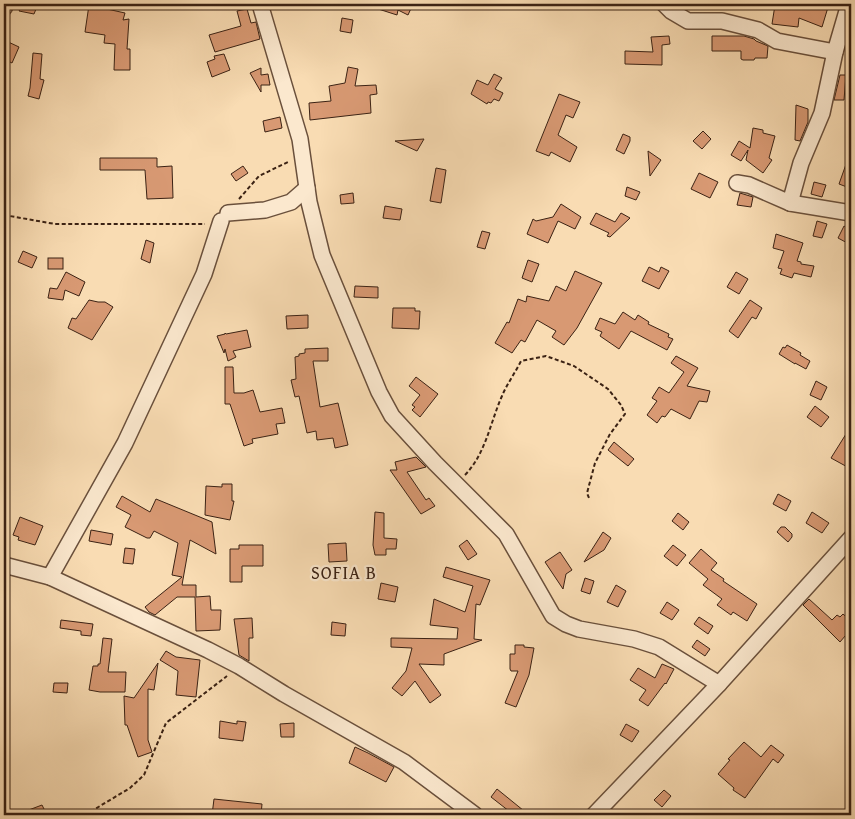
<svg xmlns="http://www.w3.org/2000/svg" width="855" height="819" viewBox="0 0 855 819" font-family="'Gentium Book Plus',serif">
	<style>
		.building { fill: #d89973; stroke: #3b2214 }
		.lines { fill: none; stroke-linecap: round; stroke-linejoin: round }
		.minor-casing { stroke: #6a503c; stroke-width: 18 }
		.path { stroke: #3b2214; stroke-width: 2; stroke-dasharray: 4 2.5; stroke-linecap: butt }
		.minor { stroke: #fbe8ce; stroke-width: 15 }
		.labels { text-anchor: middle; stroke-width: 4.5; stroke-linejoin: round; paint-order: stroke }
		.quarter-label { font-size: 18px; letter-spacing: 1px; fill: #3b2214; stroke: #fbe8ce }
	</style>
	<rect width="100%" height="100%" fill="#f9dcb3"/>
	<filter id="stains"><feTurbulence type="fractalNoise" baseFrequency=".004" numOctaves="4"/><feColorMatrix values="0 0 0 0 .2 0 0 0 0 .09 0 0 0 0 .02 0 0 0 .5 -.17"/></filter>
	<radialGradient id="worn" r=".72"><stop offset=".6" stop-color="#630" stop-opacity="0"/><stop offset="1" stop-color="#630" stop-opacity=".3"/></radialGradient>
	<g class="building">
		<path d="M23 4H38L34 14 19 11Z"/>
		<path d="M370 4H413L408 15 398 10 397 15 369 6Z"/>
		<path d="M793 4 804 6V4H829L822 27 799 18 798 27 772 24 775 5 793 7Z"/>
		<path d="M89 5 125 13 123 20 129 19 127 49H130V70H114L115 44 104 43 105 35 85 32Z"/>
		<path d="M247 9 251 23 256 22 260 39 215 52 209 35 241 26 237 11Z"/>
		<path d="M342 18 353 20 351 33 340 31Z"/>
		<path d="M669 36 670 44 662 45V65L625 64V51L653 52 651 37Z"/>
		<path d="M712 36H744L754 39 756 41 768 46 767 58H755L754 60H743L741 59V51H712Z"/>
		<path d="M4 40 19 47 12 63 4 59Z"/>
		<path d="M33 53 42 54 40 79 44 80 39 99 28 96 30 88Z"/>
		<path d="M224 54 230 70 212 77 207 62 215 59 214 56Z"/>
		<path d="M348 67 358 69 355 86 376 85 377 94 370 95 371 113 310 120 309 103 331 101 329 86 345 83Z"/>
		<path d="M261 68V75L268 74 270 85H261V92L250 73Z"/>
		<path d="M494 74 502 78 495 89 503 93 499 101 494 99 491 103 488 102 487 104 471 94 477 80 488 85Z"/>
		<path d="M840 75H846L844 100H834Z"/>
		<path d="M559 94 580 102 573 118 566 115 558 135 577 147 570 162 551 152 549 156 536 151Z"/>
		<path d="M796 105 808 109V122L800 141 795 140Z"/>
		<path d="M280 117 282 128 265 132 263 121Z"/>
		<path d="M753 128 763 130V133L775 136 769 158 772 160 763 173 746 160 748 150 741 161 731 155 739 141 750 148Z"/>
		<path d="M703 131 711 139 702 149 693 141Z"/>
		<path d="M623 134 630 137V141L624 154 616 150Z"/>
		<path d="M424 139 417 151 395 141Z"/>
		<path d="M648 151 661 160 650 176Z"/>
		<path d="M850 153 851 175 847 187 839 184Z"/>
		<path d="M100 158H157V167L172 166 173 198 147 199 145 170H100Z"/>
		<path d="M243 166 248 173 236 181 231 174Z"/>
		<path d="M436 168 446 170 441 203 430 201Z"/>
		<path d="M699 173 718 182 710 198 691 189Z"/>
		<path d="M814 182 826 185 822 197 811 194Z"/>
		<path d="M627 187 640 192 636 200 625 196Z"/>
		<path d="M353 193 354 203 341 204 340 195Z"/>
		<path d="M740 193 753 197 751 207 737 205Z"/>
		<path d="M561 204 581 217 575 229 558 221 548 243 527 234 533 219 536 221 553 217Z"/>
		<path d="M385 206 402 209 400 220 383 218Z"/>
		<path d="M596 213 615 222 621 213 630 218 610 237 607 236 609 233 590 224Z"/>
		<path d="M817 221 827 224 822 238 813 236Z"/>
		<path d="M844 226 851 230V245L838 238Z"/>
		<path d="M482 231 490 233 485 249 477 247Z"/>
		<path d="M776 234 803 243 797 261 801 262V264L814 266 811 277 794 273 792 278 780 274 782 269 778 268 784 251 773 248Z"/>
		<path d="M146 240 154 243 150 263 141 259Z"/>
		<path d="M23 251 37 257 32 268 18 262Z"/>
		<rect x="48" y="258" width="15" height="11"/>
		<path d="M528 260 539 264 532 282 522 278Z"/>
		<path d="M649 267 659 272 661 267 669 271 659 289 642 281Z"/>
		<path d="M575 271 602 283 577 328 564 345 552 337 556 331 537 320 525 342 521 340 512 353 495 343 507 322 509 323 518 299 526 302 527 296 549 301 556 286 566 291Z"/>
		<path d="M66 272 85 282 79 296 65 290 63 300 48 298 50 288 57 289Z"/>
		<path d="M736 272 748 279 739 294 727 287Z"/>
		<path d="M355 286 378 287V298L354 297Z"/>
		<path d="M89 300 98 302H105L113 307 92 340 68 328 72 318 76 319Z"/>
		<path d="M750 300 762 308 756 319 752 317 738 338 729 331Z"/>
		<path d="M393 308H415V311H420L419 329 392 328Z"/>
		<path d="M623 312 635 320 638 315 649 322 648 324 669 334 668 337 673 339 667 350 631 331 619 349 600 336 602 332 595 329 600 318 615 324Z"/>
		<path d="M308 315V328L287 329 286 316Z"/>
		<path d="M247 330 251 347 233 351 236 357 228 361 225 349 224 353 217 336 225 334V333L226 334Z"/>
		<path d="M787 345 801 353 800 355 810 361 806 369 795 363V364L779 354 783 347 785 348Z"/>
		<path d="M328 348V361H313L320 407 338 403 348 445 335 448 333 438 317 440 316 431 307 433 299 396 295 397 291 380 296 379 295 357 299 356V354L305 353V349Z"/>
		<path d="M676 356 698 368 687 386 710 391 707 402 699 401 690 419 671 409 665 417 662 416 657 423 647 415 657 401 652 398 659 387 669 393 684 372 671 363Z"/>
		<path d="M225 367H233L234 393H244L253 390 260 412 282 408 285 423 276 424 278 434 252 439 253 443 244 446 230 404H225Z"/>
		<path d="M416 377 438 394 420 417 412 410 415 407 412 405 420 395 409 386Z"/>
		<path d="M816 381 827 387 821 400 810 395Z"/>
		<path d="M815 406 829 417 821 427 807 417Z"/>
		<path d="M851 426V469L831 458Z"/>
		<path d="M614 442 634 459 628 466 608 450Z"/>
		<path d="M416 457 426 467 407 472 426 500 429 498 435 506 421 514 390 470H397L395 462Z"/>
		<path d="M222 484H232V501H234L230 520 205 515 206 486 222 487Z"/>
		<path d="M778 494 791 501 786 511 773 504Z"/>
		<path d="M122 496 150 512 156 499 212 522 216 554 190 540 182 585H196V597L210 596 211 610H221L220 630 196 631 195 597H177L155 615 149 612 145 607 182 577 172 575 178 543 154 531 150 538H147L125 527 131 515 116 507Z"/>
		<path d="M375 512 384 513V538L397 539 396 549H386V555H375L373 545Z"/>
		<path d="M812 512 829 523 822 533 806 523Z"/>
		<path d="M678 513 689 522 683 530 672 521Z"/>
		<path d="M20 517 43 526 35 545 18 540 19 537 13 535Z"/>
		<path d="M781 527H785L792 534V537L788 542 777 532Z"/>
		<path d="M91 530 113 534 111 545 89 541Z"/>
		<path d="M603 532 611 538 604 550 584 562Z"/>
		<path d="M467 540 477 554 468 560 459 546Z"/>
		<path d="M346 543 347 561 329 562 328 544Z"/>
		<path d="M239 545H263V566H242V582H230V549H239Z"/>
		<path d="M673 545 686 555 677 566 664 556Z"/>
		<path d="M125 548 135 549 133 564 123 563Z"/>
		<path d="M701 549 717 563 711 570 724 579 723 581 757 604 747 621 733 612 731 615 717 605 722 599 703 585 708 579 689 563Z"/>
		<path d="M560 552 572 570 566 574 563 589 545 562Z"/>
		<path d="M446 567 490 580 480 605 476 604 474 639 482 640 444 654V665L419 664 441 695 430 703 415 681 402 696 392 688 406 671 412 648 391 647V638L457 639 458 628 430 625 434 599 465 612 473 586 443 577Z"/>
		<path d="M585 578 594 581 590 594 581 591Z"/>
		<path d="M381 583 398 587 395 602 378 599Z"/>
		<path d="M616 585 626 591 618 607 607 602Z"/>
		<path d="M809 599 832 620 837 615 840 617 843 614 851 621V629L840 642 803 605Z"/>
		<path d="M667 602 679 610 672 620 660 613Z"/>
		<path d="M699 617 713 626 708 634 694 624Z"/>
		<path d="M252 618 253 638H249V661L239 655 234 619Z"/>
		<path d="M61 620 93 624 91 636 81 635V631L60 628Z"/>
		<path d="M332 622 346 624 345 636 331 635Z"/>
		<path d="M103 638 112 639 108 672H126L125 692H100L89 690 93 666H98V664H100Z"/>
		<path d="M697 640 710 649 705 656 692 647Z"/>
		<path d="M515 645H524V647L534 648 529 675 516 707 505 703 518 671H511L510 669V654H515Z"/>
		<path d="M166 651 176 657 200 660 196 697 176 695 178 671 160 660Z"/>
		<path d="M158 663 154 690 148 689V740L152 752 138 757 127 725H125L124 696 134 698Z"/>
		<path d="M662 664 674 669 666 684 665 683 648 706 639 700 646 690 630 680 638 668 655 678Z"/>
		<path d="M54 683H68L67 693 53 692Z"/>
		<path d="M220 721 237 724V721L246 722 243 741 219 738Z"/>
		<path d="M294 723V737H281L280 724Z"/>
		<path d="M626 724 639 731 632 742 620 735Z"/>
		<path d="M744 742 761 757 771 745 784 755 778 763 773 759 745 798 733 790 734 788 718 774 730 760 728 759Z"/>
		<path d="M355 747 368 753 394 767 386 782 349 763Z"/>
		<path d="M497 789 529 815H514L491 797Z"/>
		<path d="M664 790 671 796 662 807 654 800Z"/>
		<path d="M214 799 262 804 261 815H212Z"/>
		<path d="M42 805 47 815H18V814Z"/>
	</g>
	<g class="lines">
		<g class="minor-casing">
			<g id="minor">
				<path d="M260 4 300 139 309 202 322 255 379 392 392 416 435 463 506 534 553 616 566 624 579 629 634 639 659 647 719 684"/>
				<path d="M664 4 671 11 688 21H722L758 30 777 41 835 52"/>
				<path d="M4 8 6 4"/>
				<path d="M737 183 749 185 790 203 851 213"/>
				<path d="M790 203 801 163 822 113 835 52 849 4"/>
				<path d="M228 213 265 210 291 202 307 188"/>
				<path d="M4 565 50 577 208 650 239 666 284 694 404 762 475 815"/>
				<path d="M50 577 125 443 204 274 221 221"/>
				<path d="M594 815 719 684 851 538"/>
			</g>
		</g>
		<g class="path">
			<path d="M239 199 259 176 290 161"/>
			<path d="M4 215 55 224H205"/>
			<path d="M465 475C486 453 490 423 502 396 507 384 515 373 521 361L546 356 574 366 608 389 621 405 625 414 610 434 595 463 587 493 589 498"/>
			<path d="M85 815 130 788 144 775 166 723 227 676"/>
		</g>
		<use href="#minor" class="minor"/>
	</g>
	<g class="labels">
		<g class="quarter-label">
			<text x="344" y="579">SOFIA B</text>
		</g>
	</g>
	<rect width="855" height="819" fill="none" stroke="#f9dcb3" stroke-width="20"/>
	<rect x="5" y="5" width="845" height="809" fill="none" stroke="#3b2214" stroke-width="2.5"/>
	<rect x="10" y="10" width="835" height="799" fill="none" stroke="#3b2214"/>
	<rect width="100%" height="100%" filter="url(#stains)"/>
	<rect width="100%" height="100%" fill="url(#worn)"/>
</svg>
